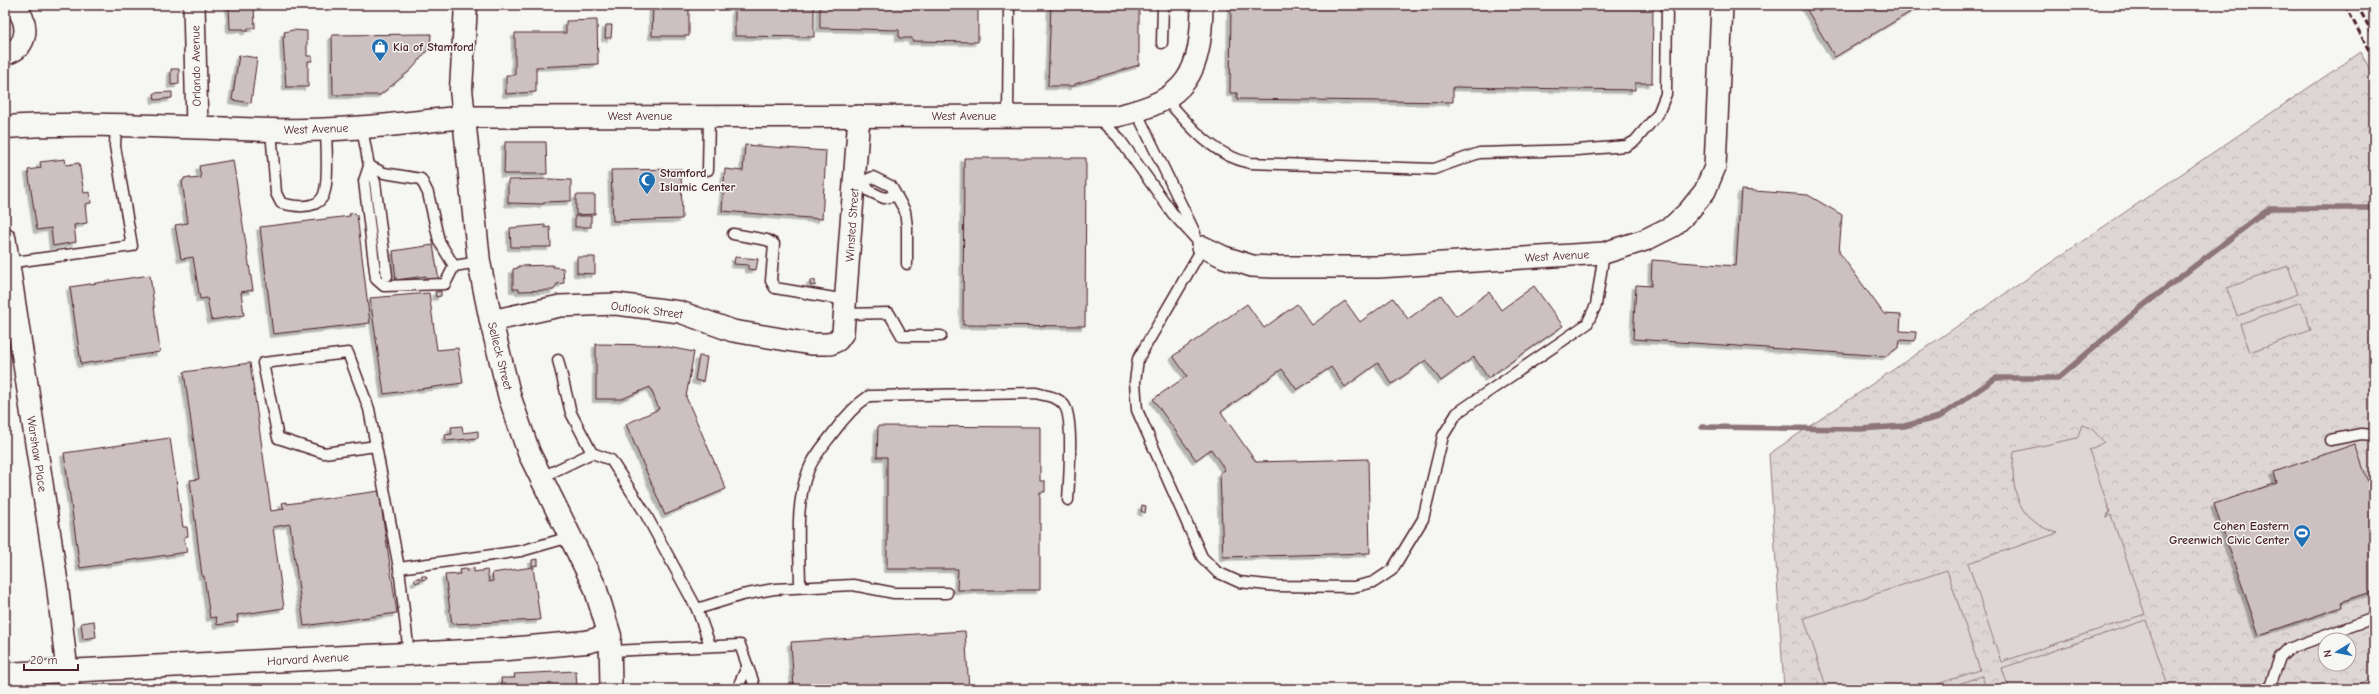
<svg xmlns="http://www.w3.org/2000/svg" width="2379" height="694" viewBox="0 0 2379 694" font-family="'Comic Neue',sans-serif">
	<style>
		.forest { fill: url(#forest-crowns); stroke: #947a80; fill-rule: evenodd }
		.garden { fill: #ddd6d5; stroke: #947a80 }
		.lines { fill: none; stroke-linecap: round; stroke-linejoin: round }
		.stream { stroke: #8e747a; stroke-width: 5.5 }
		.building { fill: #ccc1c0; stroke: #4a1f2b; filter: url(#shadow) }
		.lane-casing { stroke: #4a1f2b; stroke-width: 13 }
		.street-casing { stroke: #4a1f2b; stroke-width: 24 }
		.secondary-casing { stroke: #4a1f2b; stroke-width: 25 }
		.lane { stroke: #f6f6f2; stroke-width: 10 }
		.street { stroke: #f6f6f2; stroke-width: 21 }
		.secondary { stroke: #f6f6f2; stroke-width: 22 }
		.rail { stroke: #4a1f2b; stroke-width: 3; stroke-dasharray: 6 3; stroke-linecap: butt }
		.labels { text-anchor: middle; stroke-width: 3; stroke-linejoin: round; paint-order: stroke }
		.poi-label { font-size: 12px; font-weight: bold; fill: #4a1f2b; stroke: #f6f6f2; text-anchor: start }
		.street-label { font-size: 12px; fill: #4a1f2b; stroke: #f6f6f2 }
	</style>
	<defs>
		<pattern id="forest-crowns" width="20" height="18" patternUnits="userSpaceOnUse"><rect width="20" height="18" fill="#ddd6d5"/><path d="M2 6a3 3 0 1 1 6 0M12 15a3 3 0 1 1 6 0" fill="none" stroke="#bfb7b7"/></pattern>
		<filter id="shadow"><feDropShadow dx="-3.5" dy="3.5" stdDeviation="0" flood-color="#0004"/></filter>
	</defs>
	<rect width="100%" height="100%" fill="#f6f6f2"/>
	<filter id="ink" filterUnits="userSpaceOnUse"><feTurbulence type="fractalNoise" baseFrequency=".025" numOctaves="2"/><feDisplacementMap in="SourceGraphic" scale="8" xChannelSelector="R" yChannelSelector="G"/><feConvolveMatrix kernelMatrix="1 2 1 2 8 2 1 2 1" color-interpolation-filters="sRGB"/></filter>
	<g filter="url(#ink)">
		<path class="forest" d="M2361 52 2374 78V679L2348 689H1784L1769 454ZM2325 640H2349V664H2325Z"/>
		<g class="garden">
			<path d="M2288 266 2298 294 2237 316 2227 288Z"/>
			<path d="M2301 302 2311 330 2250 352 2240 324Z"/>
			<path d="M2082 425 2092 429 2104 442 2089 450 2110 512 2105 517 2111 515 2145 614 2001 662 1968 563 2058 533C2018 522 2010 491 2014 452L2077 438Z"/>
			<path d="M1947 570 1980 670 1922 689H1827L1804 618Z"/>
			<path d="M2146 620 2169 689H2009L2002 668Z"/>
			<path d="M1982 676 1986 689H1944Z"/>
		</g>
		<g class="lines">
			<path class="stream" d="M1702 427 1860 429 1904 426 1939 417 1996 378H2058L2140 308 2270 208H2374"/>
		</g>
		<g class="building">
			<path d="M229 5H254L255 28H248V31H244V29H230Z"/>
			<path d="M653 5H689V36H652Z"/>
			<path d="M735 5H814V37L735 36Z"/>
			<path d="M820 5H978V42L912 41V38H899V30L820 28Z"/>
			<path d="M1051 5H1139V65L1075 84V86H1048Z"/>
			<path d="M1231 5H1653L1652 83H1635V90L1453 87V102L1237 99V93H1230Z"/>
			<path d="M1804 5H1922L1835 57Z"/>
			<path d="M597 20 598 64 536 67V92L506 94V75H515V33H566V21Z"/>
			<path d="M606 25H612L611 38H605Z"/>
			<path d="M293 30 307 31V56H312V61H308V87H286L283 37H285L284 32Z"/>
			<path d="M431 34 430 47 412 69 380 95H333L332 35Z"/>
			<path d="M239 55 257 58 251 103 232 100Z"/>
			<path d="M171 69H179V84L171 85Z"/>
			<path d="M172 92V98L155 100 154 93Z"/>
			<path d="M505 142H546L547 174H504Z"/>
			<path d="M745 145 826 151 822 219 722 211 725 169 743 171Z"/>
			<path d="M964 158H1086L1085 326 963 325Z"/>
			<path d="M65 159 66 165 79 163 84 193 90 192 91 203 85 204 87 223 74 225 76 242 53 246 51 228 37 230 28 170 41 168 40 162Z"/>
			<path d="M233 160 253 290 241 292 244 315 211 320 207 298 200 299 193 257 181 259 175 225 188 223 182 181 184 180V178L190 177V179L201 178 199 166Z"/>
			<path d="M681 169 682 219 613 221 611 170Z"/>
			<path d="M549 179 571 180V201L544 202V204L508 203V180Z"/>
			<path d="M1741 190 1808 195 1842 215 1839 252 1884 314 1901 315 1900 331 1916 332 1915 341 1900 340 1899 347 1886 356 1633 339 1636 285 1651 286 1652 260 1736 266Z"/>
			<path d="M576 195H595V214L576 215Z"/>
			<path d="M355 213 357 215 370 323 273 334 260 227 350 216 349 214Z"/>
			<rect x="575" y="216" width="16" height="11"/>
			<path d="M545 225V228L550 227 551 247H511L510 228Z"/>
			<path d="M433 245 439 281 426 283V276L396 280 393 251Z"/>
			<path d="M577 257H595V274L577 273Z"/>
			<path d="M735 257 758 259 756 270 748 269V265L734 264Z"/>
			<path d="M553 265V267L563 268 564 283 557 284 554 290 519 291V289H513V269L518 268V266Z"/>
			<path d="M150 275 160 352 81 364 70 287Z"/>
			<path d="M810 280H815V286L810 285Z"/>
			<path d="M1534 286 1563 326 1488 378 1474 357 1441 381 1426 360 1392 384 1378 363 1345 387 1331 367 1297 390 1282 369 1221 412 1256 462 1368 459 1370 553 1223 557 1220 473 1225 470 1211 449 1196 460 1153 399 1187 376 1173 356 1247 304 1264 328 1297 304 1312 325 1345 301 1360 322 1393 298 1408 319 1441 295 1456 316 1489 292 1501 310Z"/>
			<path d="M441 291V296L436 297 435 292Z"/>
			<path d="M429 293 437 350 458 348 463 383 384 394 370 298Z"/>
			<path d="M596 344 657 345 694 352 686 397 726 489 665 515 626 424 659 409 650 387 622 399H596Z"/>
			<path d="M699 356 707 357 703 382 695 380Z"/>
			<path d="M250 363 271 511 284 509 282 503 287 502V504L379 491 397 613 304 626 290 524 273 527 284 608 237 615 238 622 217 625 216 617 210 618 204 576H202L190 480 199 479 184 372Z"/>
			<path d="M462 426 463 433 478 431V438L446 441 445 435 452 434 451 427Z"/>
			<path d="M878 426 1040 427V481H1045V492H1040V590H957L958 569H887V457H877Z"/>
			<path d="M170 438 183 527H187L188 536 184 537 187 552 80 568 64 453Z"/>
			<path d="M2355 444 2374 500V591L2341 602 2342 607 2259 635 2214 504 2277 483 2274 472Z"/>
			<path d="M5 473 10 504 5 505Z"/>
			<path d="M1142 505 1146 506 1145 513 1141 511Z"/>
			<path d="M538 559V565L532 566V560Z"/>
			<path d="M533 567 540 620 452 624 445 575 460 574 459 570 466 569 467 572V569L474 568V572L487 570 489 582 493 581 492 573Z"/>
			<path d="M421 576H426L427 579 422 580Z"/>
			<path d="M419 577 420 581 416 583 414 580Z"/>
			<path d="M94 621 96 637 83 639 81 623Z"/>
			<path d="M965 631 969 689H794L791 642Z"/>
			<path d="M576 671 577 689H502L501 678H515L514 674Z"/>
		</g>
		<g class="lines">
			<g class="lane-casing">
				<g id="lane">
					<path d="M1162 43 1163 5"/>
					<path d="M1165 98C1190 126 1212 155 1250 163L1434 169 1479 153 1577 150 1626 146 1635 141 1658 114 1666 94 1667 5"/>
					<path d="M1136 111 1195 233"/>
					<path d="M1008 116 1009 5"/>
					<path d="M1097 117 1118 137 1173 214 1203 247"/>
					<path d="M362 128 369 166 375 182 387 276"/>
					<path d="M271 130 276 193 281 203C292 206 314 210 322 198 330 187 326 144 326 129"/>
					<path d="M369 166 384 173 421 179 428 193 439 241 454 266 445 284 384 286 376 279 364 181Z"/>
					<path d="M708 170 709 116"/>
					<path d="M856 180 864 181 873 177 891 186 905 211 907 227V264"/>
					<path d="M864 181 869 191 884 198 895 196"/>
					<path d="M733 234 767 240 774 244 771 281 775 288 846 300"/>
					<path d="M1203 247 1138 359 1135 382 1137 410 1202 557 1217 572 1239 582 1277 586 1353 587 1374 582 1392 570 1423 519 1443 436 1457 413 1587 324 1596 305 1604 253"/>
					<path d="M7 263 132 246 115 146 116 124"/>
					<path d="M454 266 479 262"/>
					<path d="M845 314 889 313 902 336H941"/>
					<path d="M2330 440 2361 434 2374 435"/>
					<path d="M376 446 324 453 278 438 263 363 348 353 369 409 399 568 409 654"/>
					<path d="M592 453 611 460 645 513 697 609 710 645"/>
					<path d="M540 478 592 453 571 413 558 360"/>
					<path d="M399 568 521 551 570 537"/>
					<path d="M800 587C800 550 794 507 808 471 813 457 824 445 833 433 844 418 854 406 869 396L1036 393C1046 396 1057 396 1064 405 1074 417 1069 481 1068 500"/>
					<path d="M697 609 742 595 774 589 853 585 894 593H947"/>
					<path d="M612 651 740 645 753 681 754 689"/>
					<path d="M741 689 740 682 747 667"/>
					<path d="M2269 689 2280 657 2288 649 2374 618"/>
				</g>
			</g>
			<g class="street-casing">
				<g id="street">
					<path d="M194 5 197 127"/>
					<path d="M5 54C30 49 30 19 13 5"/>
					<path d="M464 117 1117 116C1188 100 1201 74 1202 5"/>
					<path d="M5 239 57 582 69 689"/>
					<path d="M1203 247 1224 257 1252 266 1273 267H1378L1604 253 1645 240 1673 226 1688 212 1705 191 1715 167 1722 5"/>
					<path d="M491 321 560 306 616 304 680 312 733 331 811 344H830L838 340 843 333 859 116"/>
					<path d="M610 636 611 689"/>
				</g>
			</g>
			<g class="secondary-casing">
				<g id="secondary">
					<path d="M5 127C94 121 182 128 271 130 336 132 400 124 464 117"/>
					<path d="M5 674 508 649 586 642 610 636 595 587 529 453 510 398 491 321 479 262 461 89 466 5"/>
				</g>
			</g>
			<use href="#lane" class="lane"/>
			<use href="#street" class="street"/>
			<use href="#secondary" class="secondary"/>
			<g class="rail">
				<path d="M2345 5 2374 60"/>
				<path d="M2357 5 2374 36"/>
				<path d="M2368 5 2374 16"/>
			</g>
		</g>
	</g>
	<defs>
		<g id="shop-pin" transform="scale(0.9)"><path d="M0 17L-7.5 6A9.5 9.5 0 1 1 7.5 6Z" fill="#1f6fb2" stroke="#f6f6f2"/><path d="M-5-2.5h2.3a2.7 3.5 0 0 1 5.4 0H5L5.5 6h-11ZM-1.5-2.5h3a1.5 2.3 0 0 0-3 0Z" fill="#fff"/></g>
		<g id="mosque-pin" transform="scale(0.9)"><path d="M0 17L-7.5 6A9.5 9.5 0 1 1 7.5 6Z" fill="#1f6fb2" stroke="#f6f6f2"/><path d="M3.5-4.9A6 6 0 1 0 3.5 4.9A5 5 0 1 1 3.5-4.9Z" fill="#fff"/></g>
		<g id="stadium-pin" transform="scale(0.9)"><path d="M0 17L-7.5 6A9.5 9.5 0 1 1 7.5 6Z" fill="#1f6fb2" stroke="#f6f6f2"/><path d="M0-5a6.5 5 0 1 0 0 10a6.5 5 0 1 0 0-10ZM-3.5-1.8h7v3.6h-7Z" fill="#fff"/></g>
	</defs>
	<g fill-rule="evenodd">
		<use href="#shop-pin" x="380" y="47"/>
		<use href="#mosque-pin" x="647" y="180"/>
		<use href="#stadium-pin" x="2302" y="533"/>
	</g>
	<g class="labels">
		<g class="poi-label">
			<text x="393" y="51">Kia of Stamford</text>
			<text x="660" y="177">Stamford<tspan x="660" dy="14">Islamic Center</tspan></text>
			<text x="2289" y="530" text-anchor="end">Cohen Eastern<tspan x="2289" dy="14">Greenwich Civic Center</tspan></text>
		</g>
		<g class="street-label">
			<text transform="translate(196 66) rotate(-91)" y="4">Orlando Avenue</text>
			<text x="640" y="120">West Avenue</text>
			<text x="964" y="120">West Avenue</text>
			<text transform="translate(316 129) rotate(-2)" y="4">West Avenue</text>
			<text transform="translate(852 225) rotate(-86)" y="4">Winsted Street</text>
			<text transform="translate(1557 256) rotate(-3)" y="4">West Avenue</text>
			<text transform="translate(647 310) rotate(7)" y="4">Outlook Street</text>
			<text transform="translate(500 356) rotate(76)" y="4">Selleck Street</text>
			<text transform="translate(37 454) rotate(81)" y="4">Warshaw Place</text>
			<text transform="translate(308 659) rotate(-3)" y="4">Harvard Avenue</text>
		</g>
	</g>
	<rect width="2379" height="694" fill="none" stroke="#f6f6f2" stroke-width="20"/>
	<rect x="10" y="10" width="2359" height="674" fill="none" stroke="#4a1f2b" stroke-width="1.5" filter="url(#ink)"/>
	<g transform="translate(2337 652) rotate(260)"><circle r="19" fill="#f6f6f2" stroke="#b1a0a2"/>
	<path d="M0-3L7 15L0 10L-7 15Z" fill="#1f6fb2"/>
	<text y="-6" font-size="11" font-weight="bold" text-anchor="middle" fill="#4a1f2b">N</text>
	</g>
	<path d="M24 664v6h54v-6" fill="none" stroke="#4a1f2b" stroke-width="2"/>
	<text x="30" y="664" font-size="12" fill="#4a1f2b" stroke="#f6f6f2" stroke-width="3" paint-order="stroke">20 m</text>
</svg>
